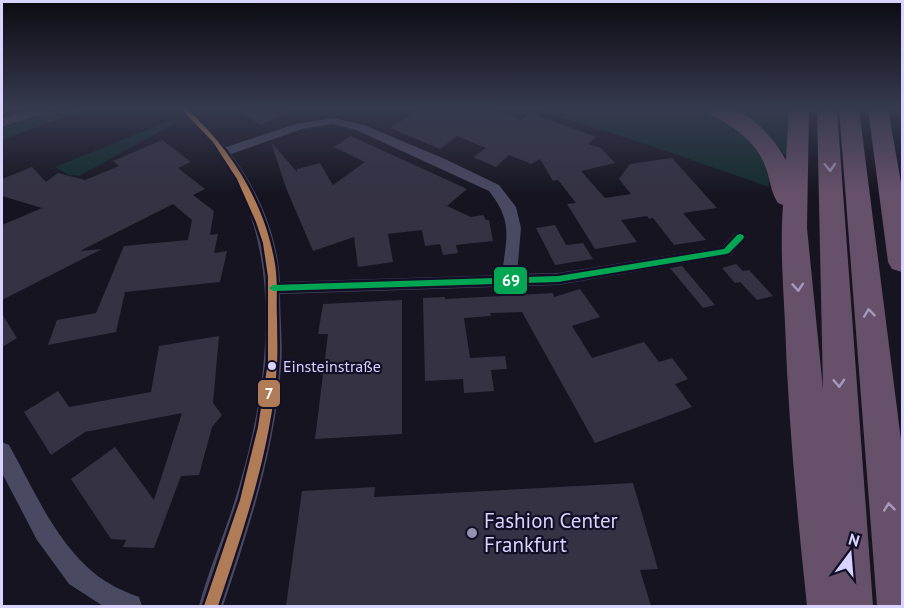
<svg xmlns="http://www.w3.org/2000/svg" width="904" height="608" viewBox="0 0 904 608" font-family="'PT Sans',sans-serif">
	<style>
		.green { fill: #132c2d }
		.building { fill: #343243 }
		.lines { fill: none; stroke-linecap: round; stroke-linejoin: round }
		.minor { fill: #4a4962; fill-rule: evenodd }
		.tertiary { fill: #4a4962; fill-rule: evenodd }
		.motorway { fill: #67516a; fill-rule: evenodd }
		.bus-1-casing { stroke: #130f26; stroke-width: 5 }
		.bus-2-casing { stroke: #130f26; stroke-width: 5 }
		.bus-1 { fill: #b07c57; fill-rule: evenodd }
		.bus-2 { fill: #00a651; fill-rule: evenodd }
		.oneway { stroke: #a699bc }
		.bus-dot { fill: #d9d4ff; stroke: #130f26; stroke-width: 2 }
		.poi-dot { fill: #9591b1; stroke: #130f26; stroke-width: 2 }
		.labels { text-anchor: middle; stroke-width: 4.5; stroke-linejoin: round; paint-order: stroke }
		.bus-label { font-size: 16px; fill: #d9d4ff; stroke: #130f26; text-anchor: start }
		.near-poi-label { font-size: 21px; fill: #d9d4ff; stroke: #130f26; text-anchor: start }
		.line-badge { stroke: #130f26; stroke-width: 2 }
		.badge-label { font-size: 16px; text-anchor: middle; font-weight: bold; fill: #fff }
	</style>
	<rect width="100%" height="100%" fill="#161421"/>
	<g class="green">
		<path d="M58 109H86L2 140V128Z"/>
		<path d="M532 109H708L731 122 768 155 769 187 637 141Z"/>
		<path d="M725 109H790L788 158 778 148Z"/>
		<path d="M174 119 177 122 79 176 69 175 55 167Z"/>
	</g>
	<g class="building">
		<path d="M235 109H296L261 125Z"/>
		<path d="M420 109H492L521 120 530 113 596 137 588 144 601 148 615 163 581 171 605 198 631 194 619 179 630 164 672 158 717 208 683 213 706 240 674 245 653 218 649 219 647 216 621 220 637 242 595 249 567 204 576 203 558 180 553 181 540 159 531 164 509 155 496 167 473 157 486 148 457 136 440 149 390 128Z"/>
		<path d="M351 136 467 189 447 206 471 217 483 215 486 220H489L493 241 456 245 458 253 443 255 440 244 425 246 422 230 388 234 393 262 358 267 354 237 313 251 286 188 271 142 297 172V169L320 163 333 185 365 162 334 147Z"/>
		<path d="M162 140 191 162 178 168 205 189 193 195 214 211 210 235 218 234 214 253 227 251 220 282 125 292 116 332 48 345 57 320 96 313 124 246 188 240 192 220 173 204 80 251 102 249 2 300V225L42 208 2 196V179L32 167 46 182 58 173 85 180 119 166 113 161Z"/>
		<path d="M555 225 566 245 583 243 593 259 555 265 536 228Z"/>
		<path d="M736 264 743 271 749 270 773 296 757 300 740 282 735 283 722 268Z"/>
		<path d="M682 266 715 305 703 308 670 268Z"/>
		<path d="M580 289 600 317 572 326 592 358 644 342 659 362 672 358 688 379 675 384 692 407 595 443 522 312 490 313 491 316 464 318 470 358 505 356 507 369 491 370 494 391 464 393 463 379 425 381 423 298 445 297V299L553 293 554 297Z"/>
		<path d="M402 300V434L315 439 328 334H318L323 304Z"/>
		<path d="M2 314 17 338 2 347Z"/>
		<path d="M219 336 213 403 222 415 212 427 199 475 181 476 154 548 123 547 126 540 111 539 71 479 115 447 154 500 182 413 85 432 51 455 24 412 58 391 69 407 151 392 159 346Z"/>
		<path d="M633 483 658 569 640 570 651 606H286L302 491 375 487 374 497Z"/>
	</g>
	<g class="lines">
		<g class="minor">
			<path d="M179 109H190L226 147 296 124 333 118 364 125 445 159 499 185 516 207 521 228 517 274 558 273 722 247 735 233 740 232 747 237 731 255 726 256 558 285 280 294C280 318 283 343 281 367 275 450 249 528 223 606H199C208 572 223 538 234 503 265 405 286 274 235 180 225 161 212 144 198 128 192 121 184 116 179 109ZM333 124 356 130 489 191C514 223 506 238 502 275L280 282C278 236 258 190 231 154L302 129Z"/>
			<path d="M2 442 9 445C33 488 55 541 94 573 107 584 123 591 139 597L142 606H103L69 584 37 540 2 473Z"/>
		</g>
		<path class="tertiary" d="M30 109H50L48 112 2 127V118Z"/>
		<g class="motorway">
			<path d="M706 109C713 109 723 107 730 109 752 113 776 141 786 160L789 109H809L807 228 823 389 817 109H837L873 606H807C797 512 788 418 785 323 783 284 780 244 783 205L778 203C771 193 770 179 766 168 756 140 733 127 709 113Z"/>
			<path d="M839 109H859L902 448V606H877Z"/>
			<path d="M868 109H888L902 188V272L892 269 888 262Z"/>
		</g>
		<g class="bus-1-casing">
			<path id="bus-1" d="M181 109H187C232 150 265 204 275 264 278 282 276 301 277 319 277 334 278 349 277 364 272 448 244 528 218 606H204L240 500 258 427 268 362V277L263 243 256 222 237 179 213 142Z"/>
		</g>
		<g class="bus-2-casing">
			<path id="bus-2" d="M740 234 743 235 744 237 743 239 729 253 726 254 558 282 273 291 269 288 273 285 558 276 724 249 737 235Z"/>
		</g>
		<use href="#bus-1" class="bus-1"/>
		<use href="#bus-2" class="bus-2"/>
	</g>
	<defs><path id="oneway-chevron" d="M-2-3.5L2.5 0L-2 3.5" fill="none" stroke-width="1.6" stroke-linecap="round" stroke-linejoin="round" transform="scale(1.5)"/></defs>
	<g class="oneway">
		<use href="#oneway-chevron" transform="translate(830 167) rotate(87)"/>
		<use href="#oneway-chevron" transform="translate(798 287) rotate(86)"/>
		<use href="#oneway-chevron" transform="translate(869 313) rotate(-96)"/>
		<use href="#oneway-chevron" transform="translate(839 383) rotate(87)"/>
		<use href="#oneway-chevron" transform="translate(889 507) rotate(-96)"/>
	</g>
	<linearGradient id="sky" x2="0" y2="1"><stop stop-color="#0c0b12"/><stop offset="0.56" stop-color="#363a4e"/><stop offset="1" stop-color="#363a4e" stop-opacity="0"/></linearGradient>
	<rect width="904" height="194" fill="url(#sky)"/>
	<circle class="bus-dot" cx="272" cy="366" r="5"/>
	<circle class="poi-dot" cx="472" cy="533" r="6"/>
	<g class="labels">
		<g class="bus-label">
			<text x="283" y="372">Einsteinstraße</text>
		</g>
		<g class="near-poi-label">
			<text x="484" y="528">Fashion Center<tspan x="484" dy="24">Frankfurt</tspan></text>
		</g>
	</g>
	<g class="line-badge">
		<rect x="493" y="266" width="35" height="29" rx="6" fill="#00a651"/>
		<rect x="257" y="379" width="24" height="29" rx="6" fill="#b07c57"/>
	</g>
	<g class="badge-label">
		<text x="511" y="286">69</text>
		<text x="269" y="399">7</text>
	</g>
	<rect width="904" height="608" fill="none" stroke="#d9d4ff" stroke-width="6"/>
	<g transform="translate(850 554) rotate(16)" stroke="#130f26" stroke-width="4.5" paint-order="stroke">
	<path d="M0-4.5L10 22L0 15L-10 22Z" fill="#d9d4ff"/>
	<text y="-9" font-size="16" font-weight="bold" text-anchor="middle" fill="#d9d4ff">N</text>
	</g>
</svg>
